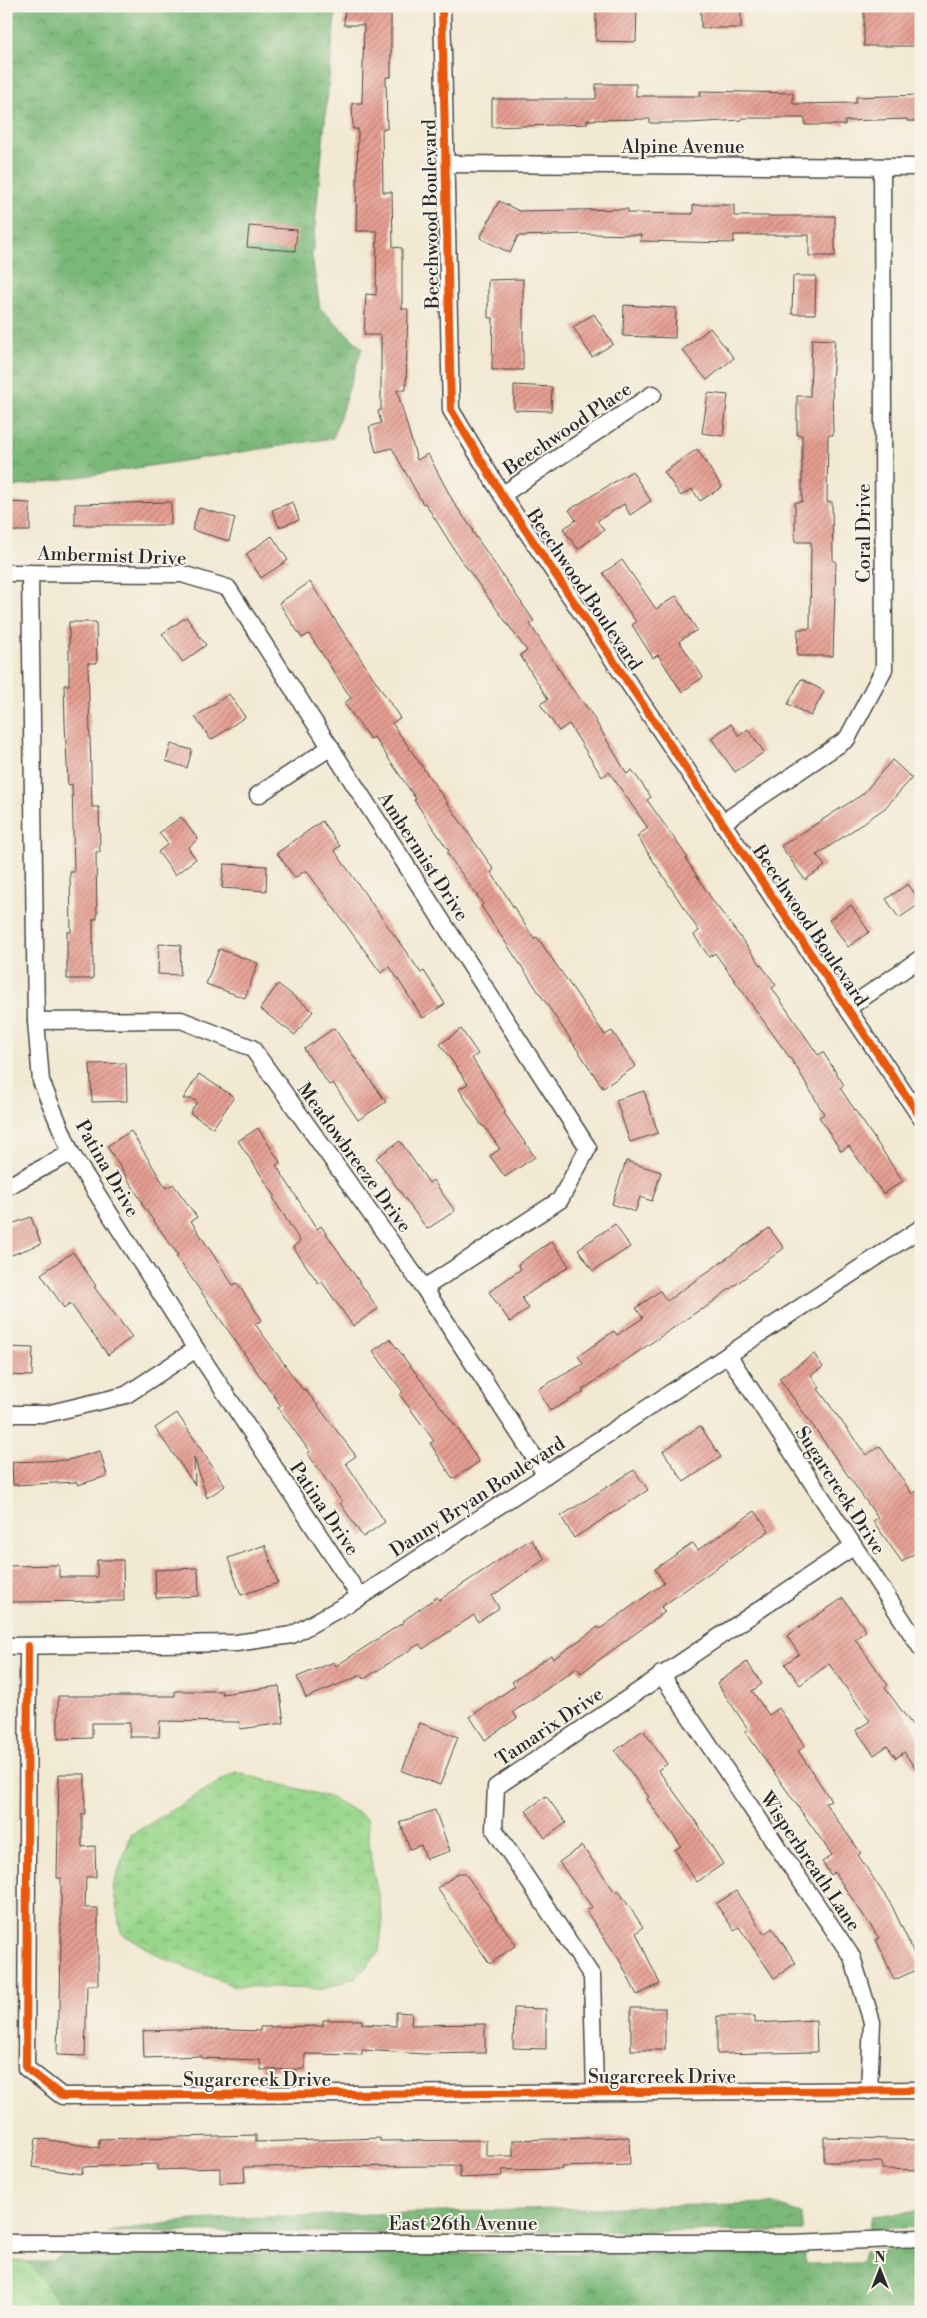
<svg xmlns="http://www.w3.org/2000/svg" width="927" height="2318" viewBox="0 0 927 2318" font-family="'Libre Bodoni',serif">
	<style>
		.forest { fill: url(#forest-crowns); stroke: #527252 }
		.wetland { fill: url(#wetland-marsh); stroke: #62815c }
		.building { fill: url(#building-hatch) }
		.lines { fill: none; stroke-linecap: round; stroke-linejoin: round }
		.minor-casing { stroke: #494844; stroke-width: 19 }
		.minor { stroke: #fff; stroke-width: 16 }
		.cycleway-casing { stroke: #f7f3e8; stroke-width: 11 }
		.cycleway { stroke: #e8590c; stroke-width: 8 }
		.labels { text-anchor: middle; stroke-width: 4; stroke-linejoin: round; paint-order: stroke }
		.street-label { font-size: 19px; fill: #2b2b2b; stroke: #f7f3e8 }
	</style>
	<defs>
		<pattern id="forest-crowns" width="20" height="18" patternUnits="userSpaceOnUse" patternTransform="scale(1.25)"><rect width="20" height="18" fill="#7ab878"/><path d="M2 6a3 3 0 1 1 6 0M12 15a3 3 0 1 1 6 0" fill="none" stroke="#649663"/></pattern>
		<pattern id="wetland-marsh" width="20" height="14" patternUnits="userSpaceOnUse" patternTransform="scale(1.25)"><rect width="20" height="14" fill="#99d78c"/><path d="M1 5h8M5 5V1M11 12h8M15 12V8" fill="none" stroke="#84b979"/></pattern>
		<pattern id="building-hatch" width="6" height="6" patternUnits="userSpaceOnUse" patternTransform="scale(1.25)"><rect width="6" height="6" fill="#e69e93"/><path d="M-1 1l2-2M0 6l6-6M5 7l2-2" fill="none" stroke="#bb8178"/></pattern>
	</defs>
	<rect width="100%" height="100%" fill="#f7f3e8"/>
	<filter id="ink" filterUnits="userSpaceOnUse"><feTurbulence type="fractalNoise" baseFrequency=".02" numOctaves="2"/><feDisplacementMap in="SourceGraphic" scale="10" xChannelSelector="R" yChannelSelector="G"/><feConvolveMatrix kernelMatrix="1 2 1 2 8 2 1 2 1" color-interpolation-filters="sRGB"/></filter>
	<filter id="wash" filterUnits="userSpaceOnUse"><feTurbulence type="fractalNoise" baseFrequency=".0096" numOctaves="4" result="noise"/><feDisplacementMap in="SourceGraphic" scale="20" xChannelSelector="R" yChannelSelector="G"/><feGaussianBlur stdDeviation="1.12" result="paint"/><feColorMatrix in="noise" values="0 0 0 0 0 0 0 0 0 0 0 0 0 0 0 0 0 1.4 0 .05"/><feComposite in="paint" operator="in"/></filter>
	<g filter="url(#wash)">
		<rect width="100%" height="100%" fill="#f2e9d3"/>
		<g class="forest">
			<path d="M6 6H336L312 257 320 308 362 348 333 438 6 488Z"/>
			<path d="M771 2203 801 2213 803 2231 106 2232 192 2220 266 2217Z"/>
			<path d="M921 2211V2227L869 2229 872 2216Z"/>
			<path d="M921 2249V2312H67L29 2262H50L64 2254 804 2253 806 2264 861 2263 864 2251Z"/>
		</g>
		<g class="wetland">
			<path d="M235 1772 329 1797 367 1818 371 1861 383 1919 379 1952 357 1977 324 1989 234 1986 163 1958 121 1933 113 1886 131 1835Z"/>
			<path d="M6 2261 29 2262 67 2312H6Z"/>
		</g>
		<g id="blocks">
			<g class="building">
				<path d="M345 6H391V77H386L387 129H382L383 192H392L393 247 402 248V309H408L406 390H397L417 460 428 454 454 503 473 530 472 531 534 621 530 624 569 685 589 710 627 774 632 770 651 797 647 800 688 858 686 859 713 901 776 985 772 988 818 1055 823 1052 844 1085 840 1088 903 1181 883 1194 849 1146 841 1151 819 1117 824 1114 797 1068 715 953 709 957 694 935 699 931 637 836 648 828 609 772 602 777 569 724 559 731 540 704 548 699 520 655 527 651 459 557 425 503 423 504 392 448 376 452 369 427 381 423 378 411 381 410V335H364L366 294 376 295 377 231H356L358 129H353L352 103H362L364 25H344Z"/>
				<path d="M596 6H637L636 42 596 41Z"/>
				<rect x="701" y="6" width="40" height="22"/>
				<rect x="864" y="6" width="57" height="40"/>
				<path d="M596 84H636V96H701L700 91 793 93V104L856 103V97L921 95V121H907V119L845 121V125H805V118H742V120L689 123H650V119L587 120V124L492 127V99H596Z"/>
				<path d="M499 201 519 211 628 209V213L693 214V205H734V216H835V256H809V235H734V243L640 241 641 235 590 234 518 236 510 253 480 238Z"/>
				<path d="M249 226 297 230 295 251 247 247Z"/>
				<path d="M793 276H816L815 314H792Z"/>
				<path d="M523 279V370H492L493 318H488V280Z"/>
				<path d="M624 305 676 308 675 338 623 336Z"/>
				<path d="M594 314 613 344 592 357 573 327Z"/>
				<path d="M710 328 734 358 707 380 682 350Z"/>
				<path d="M812 339 835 340 832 381 833 435H828L827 502H832L833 561H836L833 656H797L798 629H810L811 542H795V502H802V435H797V396H810Z"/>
				<path d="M514 385 552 387 551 411 514 410Z"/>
				<path d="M708 393 728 395 723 436 702 433Z"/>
				<path d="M697 449 722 487 700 501 692 489 681 496 664 472Z"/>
				<path d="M632 471 651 501 630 515 624 504 597 521 604 530 578 549 563 529 576 520 569 510Z"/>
				<path d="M6 502 30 503V531H6Z"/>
				<path d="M171 502V525H75V504Z"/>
				<path d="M293 502 299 520 279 527 272 510Z"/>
				<path d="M199 508 235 518 229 541 192 530Z"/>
				<path d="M272 536 288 560 261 578 246 554Z"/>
				<path d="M622 560 656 609 676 596 697 630 679 641 703 677 682 692 658 655 653 658 632 625 636 622 603 573Z"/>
				<path d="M310 582 400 718 392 723 494 870 491 872 534 939 537 937 605 1035 612 1031 636 1066 603 1088 481 906 483 904 447 853 449 851 414 800 416 799 374 737 370 739 344 703 351 698 309 634 302 638 279 603Z"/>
				<path d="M186 617 206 645 183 662 162 634Z"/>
				<path d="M69 622H96L97 663H88L92 807H99L100 852H96L97 919H93V979H67V932H71L70 872H74L72 784 68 785 65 723 64 685H69Z"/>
				<path d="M801 679 824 691 811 716 788 704Z"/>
				<path d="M229 694 245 717 211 740 195 717Z"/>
				<path d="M731 724 739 736 748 729 764 752 735 772 711 738Z"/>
				<path d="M171 744 192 750 187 768 166 761Z"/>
				<path d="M892 760 912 778 885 808 817 855 825 866 805 880 781 846 863 794Z"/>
				<path d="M181 817 198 839 188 848 196 859 175 875 158 852 168 844 159 833Z"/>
				<path d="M322 821 340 846 334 850 421 973 424 971 445 1004 423 1018 390 967 381 973 306 870 295 878 277 853Z"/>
				<path d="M224 864 267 866 266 891 222 888Z"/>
				<path d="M908 884 921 903 899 918 886 899Z"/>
				<path d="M851 905 869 932 848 947 829 920Z"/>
				<path d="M159 944 181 945 180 975 158 974Z"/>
				<path d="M219 949 258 963 245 998 206 984Z"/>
				<path d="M278 984 313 1011 295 1035 260 1009Z"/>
				<path d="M334 1028 386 1102 358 1120 333 1083 329 1085 304 1049Z"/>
				<path d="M461 1029 478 1054 472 1058 506 1112 504 1113 535 1157 505 1177 490 1156 500 1149 484 1126H482L459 1089 468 1084 440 1044Z"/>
				<path d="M126 1063 127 1101 92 1102 90 1064Z"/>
				<path d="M199 1074 234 1097 213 1128 190 1113 197 1102 192 1099H183Z"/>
				<path d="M644 1091 658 1133 630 1142 616 1100Z"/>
				<path d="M258 1128 280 1162 276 1165 317 1229 321 1226 378 1309 353 1326 322 1282 319 1284 293 1247 300 1241 273 1198 275 1196 238 1141Z"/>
				<path d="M131 1131 166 1188 173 1184 197 1217 191 1221 233 1285 237 1283 262 1320 255 1324 303 1390 305 1389 356 1456 346 1463 385 1522 363 1537 340 1503 342 1502 308 1454 310 1452 278 1408 281 1406 176 1256 178 1255 141 1203 142 1202 107 1146Z"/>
				<path d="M400 1141 429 1183 433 1180 455 1211 427 1229 376 1158Z"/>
				<path d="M626 1161 661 1172 652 1201 640 1197 635 1212 612 1204Z"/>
				<path d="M31 1217 41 1244 6 1257V1226Z"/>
				<path d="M615 1224 630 1247 593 1271 578 1249Z"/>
				<path d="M769 1228 784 1248 702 1310 701 1309 582 1390 584 1392 550 1411 538 1389 583 1364 578 1356 614 1331 617 1335 643 1318 636 1308 660 1291 667 1301Z"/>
				<path d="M552 1241 569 1266 522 1298 529 1308 510 1322 489 1292 521 1269 518 1264Z"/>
				<path d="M73 1252 96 1286 94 1287 132 1337 108 1355 70 1303 64 1308 41 1274Z"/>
				<path d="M390 1339 460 1432 479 1462 453 1479 430 1443 434 1441 400 1395 403 1392 373 1351Z"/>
				<path d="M6 1347 33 1348 32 1376 6 1375Z"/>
				<path d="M814 1354 823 1367 811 1375 820 1388 818 1389 866 1455 880 1446 912 1494 921 1488V1549L902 1562 873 1521 878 1518 779 1378Z"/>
				<path d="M177 1413 225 1486 207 1498 194 1457 195 1485 155 1428Z"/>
				<path d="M700 1426 721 1457 684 1482 663 1451Z"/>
				<path d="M100 1451 107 1476 78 1485 77 1482 13 1485 12 1462 68 1460Z"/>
				<path d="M634 1470 648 1490 574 1538 561 1516Z"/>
				<path d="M755 1511 769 1531 661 1607 665 1612 581 1673 577 1668 513 1712 517 1718 485 1740 470 1717 515 1686 512 1682 551 1655 553 1659 598 1627 600 1629 664 1583 655 1569 693 1543 698 1550Z"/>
				<path d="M531 1539 545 1559 492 1596 499 1608 478 1622 474 1615 423 1649 419 1644 364 1679 362 1675 306 1698 297 1677 334 1662 336 1666 404 1622 403 1621 437 1597 439 1600Z"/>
				<path d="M265 1545 278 1583 241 1595 228 1558Z"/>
				<path d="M97 1560H123L124 1601 6 1602V1566L59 1565V1577H97Z"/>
				<path d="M198 1568 199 1596 156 1598 155 1570Z"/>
				<path d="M843 1598 866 1631 855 1639 888 1685 885 1688 921 1737V1777L904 1752 896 1758 887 1746 874 1755 856 1730 870 1721 829 1664 800 1685 785 1664 799 1654 787 1636Z"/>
				<path d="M747 1662 762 1684 752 1691 769 1715 779 1708 805 1746 798 1751 831 1800 825 1803 861 1853 858 1855 892 1906 921 1968 894 1980 876 1939 879 1938 834 1872 831 1875 822 1862 832 1855 745 1731 748 1729 717 1683Z"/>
				<path d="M279 1686 284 1723 240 1729 239 1722 160 1721 159 1737H129L130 1723H92V1738L58 1739V1696H175V1691H222V1694Z"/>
				<path d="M420 1723 458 1737 440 1785 402 1771Z"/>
				<path d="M643 1730 667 1764 658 1770 694 1819 723 1864 697 1882 675 1850 681 1846 647 1799 649 1797 615 1751Z"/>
				<path d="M59 1774H85V1814H82V1847L95 1846 96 1877H86L85 1908H98V1985H87L85 2056 57 2055 58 2009H60L61 1934V1878H57Z"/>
				<path d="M546 1796 566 1823 545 1838 526 1811Z"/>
				<path d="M435 1810 450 1851 426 1859 421 1845 410 1849 400 1822Z"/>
				<path d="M582 1846 615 1892 618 1890 643 1927 636 1933 660 1984 637 1995 620 1961 586 1911 592 1907 559 1862Z"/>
				<path d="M459 1873H465L516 1945 490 1964 437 1888Z"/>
				<path d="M736 1891 764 1934 772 1928 796 1963 774 1978 739 1927 734 1930 716 1904Z"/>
				<path d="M514 2008 546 2009V2049L513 2048Z"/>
				<rect x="631" y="2008" width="34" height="42"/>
				<path d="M396 2012 412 2013 411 2025 485 2024V2053L425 2054 362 2050V2055L305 2054V2069L261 2070 260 2060 201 2058 202 2056 144 2058 143 2031 206 2029 260 2031V2027L323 2026V2020H362V2024L396 2026Z"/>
				<path d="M717 2016H755V2023L816 2020 817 2052 717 2054Z"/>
				<path d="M256 2135V2142L380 2138V2141L486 2140V2156H513V2140L629 2137 630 2165 562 2167 563 2169 502 2170V2176L460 2178V2166L244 2167 245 2182 220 2183V2168L157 2170V2164L83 2167 82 2174 32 2167 36 2138 99 2148V2139Z"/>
				<path d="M824 2137 921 2140V2170L882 2169V2162H824Z"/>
			</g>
		</g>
	</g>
	<g filter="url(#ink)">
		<use href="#blocks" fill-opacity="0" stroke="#494844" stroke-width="1"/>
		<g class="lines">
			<g class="minor-casing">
				<g id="minor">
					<path d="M442 6 451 410 502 495 921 1118"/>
					<path d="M446 164 921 167"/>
					<path d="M502 495 653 394"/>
					<path d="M6 573 182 574 228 588 588 1148 560 1200 424 1288"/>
					<path d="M30 573 36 1021 41 1081 71 1153 196 1349 360 1597"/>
					<path d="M258 795 331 747"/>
					<path d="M722 823 847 739 884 669 882 167"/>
					<path d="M848 1008 921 958"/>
					<path d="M36 1021 181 1020 252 1048 424 1288 546 1475"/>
					<path d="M6 1187 71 1153"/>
					<path d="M728 1355 921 1648"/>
					<path d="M6 1414H46L126 1395 196 1349"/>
					<path d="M6 1646 236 1643 292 1635 360 1597 921 1228"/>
					<path d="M28 1646 26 2068 62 2096 921 2090"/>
					<path d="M661 1674 852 1957 872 2022 869 2091"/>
					<path d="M595 2092 592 1976 494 1829 496 1787 854 1546"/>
					<path d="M6 2243H792L921 2238"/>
				</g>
			</g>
			<use href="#minor" class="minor"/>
			<g class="cycleway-casing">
				<g id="cycleway">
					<path d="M442 6 451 410 502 495 921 1118"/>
					<path d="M28 1646 26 2068 62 2096 921 2090"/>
				</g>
			</g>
			<use href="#cycleway" class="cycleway"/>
		</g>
	</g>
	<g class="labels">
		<g class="street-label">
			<text x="683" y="153">Alpine Avenue</text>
			<text transform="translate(430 214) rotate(-91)" y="7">Beechwood Boulevard</text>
			<text transform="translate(567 428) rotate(-34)" y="7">Beechwood Place</text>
			<text transform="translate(863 533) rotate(-90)" y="7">Coral Drive</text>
			<text transform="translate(112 555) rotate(2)" y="7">Ambermist Drive</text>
			<text transform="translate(585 589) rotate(56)" y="7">Beechwood Boulevard</text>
			<text transform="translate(424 856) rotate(57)" y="7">Ambermist Drive</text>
			<text transform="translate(811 925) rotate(56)" y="7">Beechwood Boulevard</text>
			<text transform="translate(355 1157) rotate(54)" y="7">Meadowbreeze Drive</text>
			<text transform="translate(108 1168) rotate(60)" y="7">Patina Drive</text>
			<text transform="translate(841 1490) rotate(57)" y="7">Sugarcreek Drive</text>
			<text transform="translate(477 1496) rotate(-33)" y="7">Danny Bryan Boulevard</text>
			<text transform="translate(325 1508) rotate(56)" y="7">Patina Drive</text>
			<text transform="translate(549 1726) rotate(-34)" y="7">Tamarix Drive</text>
			<text transform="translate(811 1861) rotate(56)" y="7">Wisperbreath Lane</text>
			<text x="662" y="2083">Sugarcreek Drive</text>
			<text x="257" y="2086">Sugarcreek Drive</text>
			<text x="463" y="2230">East 26th Avenue</text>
		</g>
	</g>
	<rect width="927" height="2318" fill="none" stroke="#f7f3e8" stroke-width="25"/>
	<g transform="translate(880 2270)" stroke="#f7f3e8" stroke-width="4" paint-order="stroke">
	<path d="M0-4L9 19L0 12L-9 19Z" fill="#2b2b2b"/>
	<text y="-8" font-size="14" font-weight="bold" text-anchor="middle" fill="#2b2b2b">N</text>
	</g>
</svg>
